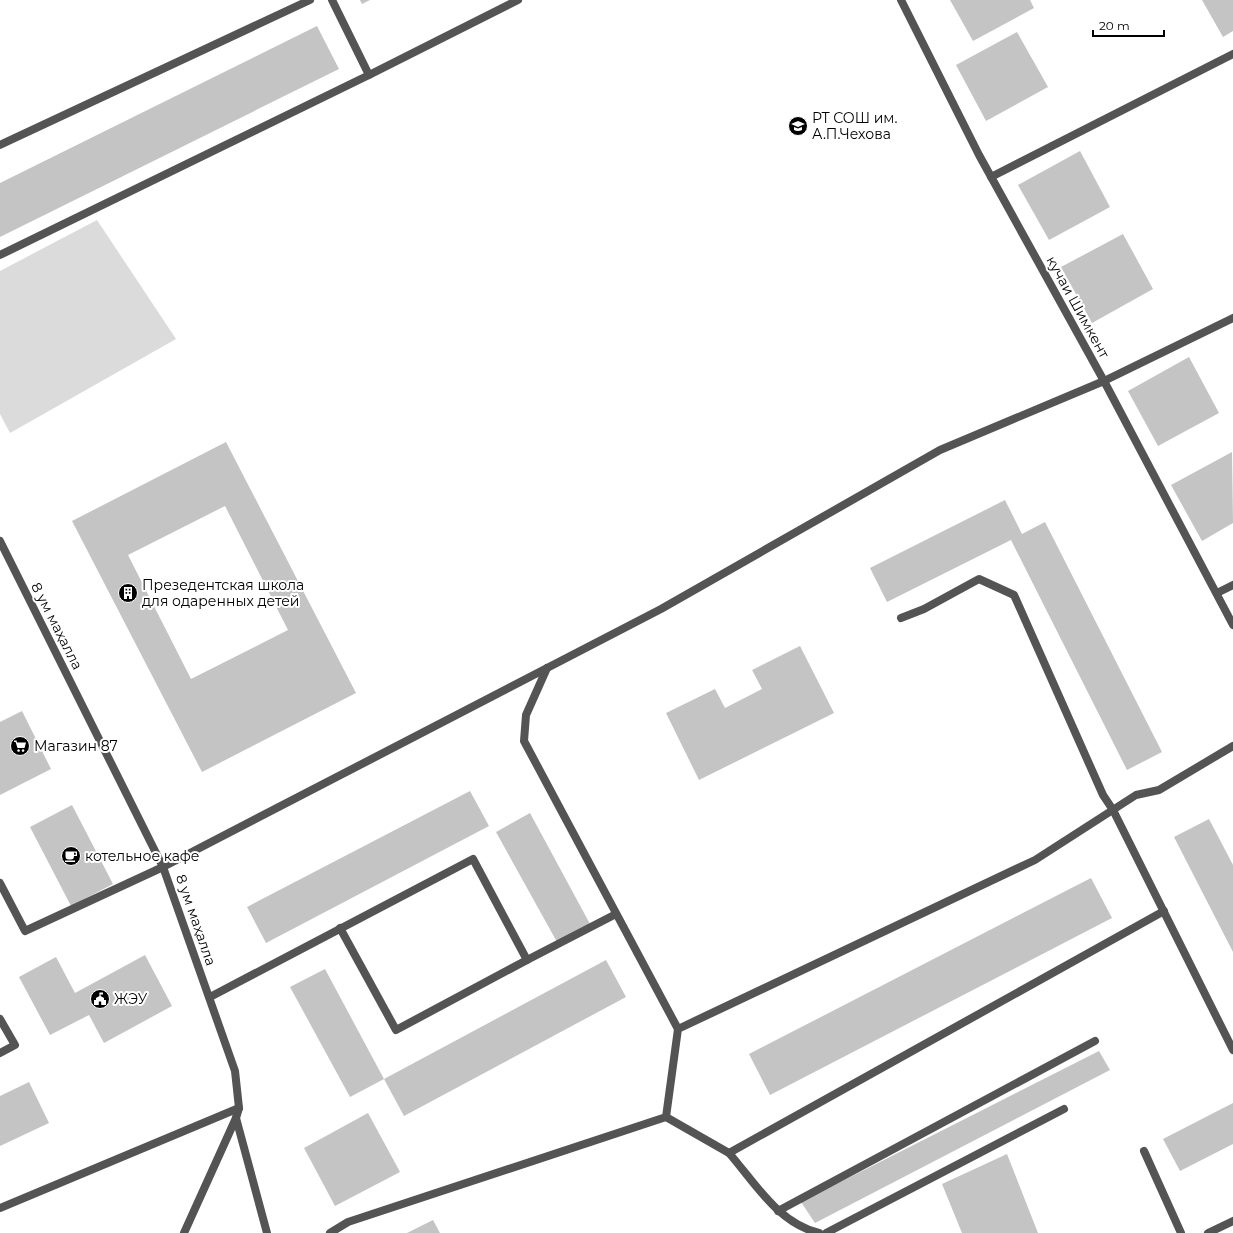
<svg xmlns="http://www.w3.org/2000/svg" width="1233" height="1233" viewBox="0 0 1233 1233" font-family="Montserrat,sans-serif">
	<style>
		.green { fill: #dbdbdb }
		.building { fill: #c4c4c4; fill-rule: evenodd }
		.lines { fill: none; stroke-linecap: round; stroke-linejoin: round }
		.service { stroke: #545454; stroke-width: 8 }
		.minor { stroke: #545454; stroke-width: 8 }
		.labels { text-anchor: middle; stroke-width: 4; stroke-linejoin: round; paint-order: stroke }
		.poi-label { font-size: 14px; fill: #000; stroke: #fff; text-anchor: start }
		.street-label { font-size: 14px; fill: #000; stroke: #fff }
	</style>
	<rect width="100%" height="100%" fill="#fff"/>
	<path class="green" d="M97 220 176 339 10 433 0 414V271Z"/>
	<g class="building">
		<path d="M360 0H370L362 4Z"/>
		<path d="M950 0H1030L1034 8 973 41Z"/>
		<path d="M1202 0H1233V31L1223 37Z"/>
		<path d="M317 26 339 69 0 237V183Z"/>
		<path d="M1017 32 1048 87 986 121 956 65Z"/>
		<path d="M1080 151 1110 207 1049 240 1018 185Z"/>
		<path d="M1123 234 1153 289 1092 323 1061 267Z"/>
		<path d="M1189 357 1219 413 1158 446 1128 391Z"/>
		<path d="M226 442 356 693 202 772 72 521ZM225 506 288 630 191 679 128 555Z"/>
		<path d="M1232 452 1233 523 1202 541 1171 485Z"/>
		<path d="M1005 500 1022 534 1045 522 1162 752 1127 770 1011 540 887 602 870 568Z"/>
		<path d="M800 646 834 713 699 780 666 713 715 689 725 708 762 689 752 670Z"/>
		<path d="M22 711 51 769 0 795V722Z"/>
		<path d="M470 791 489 826 266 943 247 907Z"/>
		<path d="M72 805 113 884 71 906 30 827Z"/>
		<path d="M530 813 590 924 557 942 496 832Z"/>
		<path d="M1209 819 1233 865V952L1174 837Z"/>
		<path d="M1091 878 1112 918 770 1095 749 1054Z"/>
		<path d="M145 955 172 1006 104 1043 89 1015 50 1035 19 977 56 957 75 993Z"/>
		<path d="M606 960 626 997 404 1116 384 1079Z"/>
		<path d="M325 969 384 1079 350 1097 290 987Z"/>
		<path d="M1099 1051 1110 1070 815 1223 801 1202Z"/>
		<path d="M29 1082 49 1123 0 1146V1096Z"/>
		<path d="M1233 1103V1144L1180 1171 1163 1139Z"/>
		<path d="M368 1113 400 1172 335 1206 304 1148Z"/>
		<path d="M1007 1154 1038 1233H962L942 1184Z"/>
		<path d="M433 1220 440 1233H407Z"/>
	</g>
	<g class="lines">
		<g class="service">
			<path d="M991 177 1233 54"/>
			<path d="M1217 593 1233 585"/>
			<path d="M901 618 924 609 979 579 1014 595 1103 795 1113 810 1233 1050"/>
			<path d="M547 668 526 715 524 741 678 1029"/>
			<path d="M0 883 25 931 163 867 661 609 940 450 1104 381 1233 318"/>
			<path d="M340 928 396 1030 527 960"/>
			<path d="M210 997 473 859 527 960 616 914"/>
			<path d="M0 1019 15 1045 0 1053"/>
			<path d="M666 1117 729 1153 1164 911"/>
			<path d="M330 1233 348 1222 666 1117 678 1029 1035 860 1136 795 1159 790 1233 746"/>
			<path d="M1208 1233 1233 1221"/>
		</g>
		<g class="minor">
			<path d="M901 0 979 155 1104 381 1233 625"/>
			<path d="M369 75 518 0"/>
			<path d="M0 145 310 0"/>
			<path d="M0 255 369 75 332 0"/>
			<path d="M0 541 163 867 235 1071 239 1108 236 1118 184 1233"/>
			<path d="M236 1118 267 1233"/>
			<path d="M1144 1151 1181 1233"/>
			<path d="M729 1153C755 1183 778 1223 819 1233"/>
			<path d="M0 1208 239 1108"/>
			<path d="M778 1211 1095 1041"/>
			<path d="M826 1233 1064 1109"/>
		</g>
	</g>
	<defs>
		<g id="school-disc" transform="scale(1)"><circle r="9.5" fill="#000" stroke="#fff"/><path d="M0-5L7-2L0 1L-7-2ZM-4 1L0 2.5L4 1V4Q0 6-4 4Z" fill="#fff"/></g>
		<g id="building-disc" transform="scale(1)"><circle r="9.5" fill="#000" stroke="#fff"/><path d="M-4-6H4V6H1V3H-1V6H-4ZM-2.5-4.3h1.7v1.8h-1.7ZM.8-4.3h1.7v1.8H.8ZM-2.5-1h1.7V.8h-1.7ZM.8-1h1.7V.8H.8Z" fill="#fff"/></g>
		<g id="supermarket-disc" transform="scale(1)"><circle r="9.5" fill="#000" stroke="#fff"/><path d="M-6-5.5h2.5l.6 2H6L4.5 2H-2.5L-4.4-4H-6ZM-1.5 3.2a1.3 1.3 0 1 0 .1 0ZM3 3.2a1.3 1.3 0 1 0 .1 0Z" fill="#fff"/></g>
		<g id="cafe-disc" transform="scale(1)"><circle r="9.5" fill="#000" stroke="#fff"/><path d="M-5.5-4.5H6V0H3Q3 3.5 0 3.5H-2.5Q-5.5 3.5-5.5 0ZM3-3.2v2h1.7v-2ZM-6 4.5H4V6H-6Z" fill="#fff"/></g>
		<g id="civic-disc" transform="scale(1)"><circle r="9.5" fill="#000" stroke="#fff"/><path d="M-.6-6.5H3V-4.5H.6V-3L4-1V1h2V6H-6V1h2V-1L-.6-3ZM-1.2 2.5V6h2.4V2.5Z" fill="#fff"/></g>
	</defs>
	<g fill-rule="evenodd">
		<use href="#school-disc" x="798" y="126"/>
		<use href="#building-disc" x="128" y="593"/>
		<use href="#supermarket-disc" x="20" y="746"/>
		<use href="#cafe-disc" x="71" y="856"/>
		<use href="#civic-disc" x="100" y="999"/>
	</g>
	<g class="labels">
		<g class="poi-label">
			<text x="812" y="123">РТ СОШ им.<tspan x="812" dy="16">А.П.Чехова</tspan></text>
			<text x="142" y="590">Презедентская школа<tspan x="142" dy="16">для одаренных детей</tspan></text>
			<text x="34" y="751">Магазин 87</text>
			<text x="85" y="861">котельное кафе</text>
			<text x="114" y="1004">ЖЭУ</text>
		</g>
		<g class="street-label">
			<text transform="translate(1078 307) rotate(61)" y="5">кучаи Шимкент</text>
			<text transform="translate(57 626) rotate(63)" y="5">8 ум маҳалла</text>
			<text transform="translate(196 920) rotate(71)" y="5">8 ум маҳалла</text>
		</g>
	</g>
	<path d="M1093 30v6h71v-6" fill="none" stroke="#000000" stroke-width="2"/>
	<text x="1099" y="30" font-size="12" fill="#000000" stroke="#ffffff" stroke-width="3" paint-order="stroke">20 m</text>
</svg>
